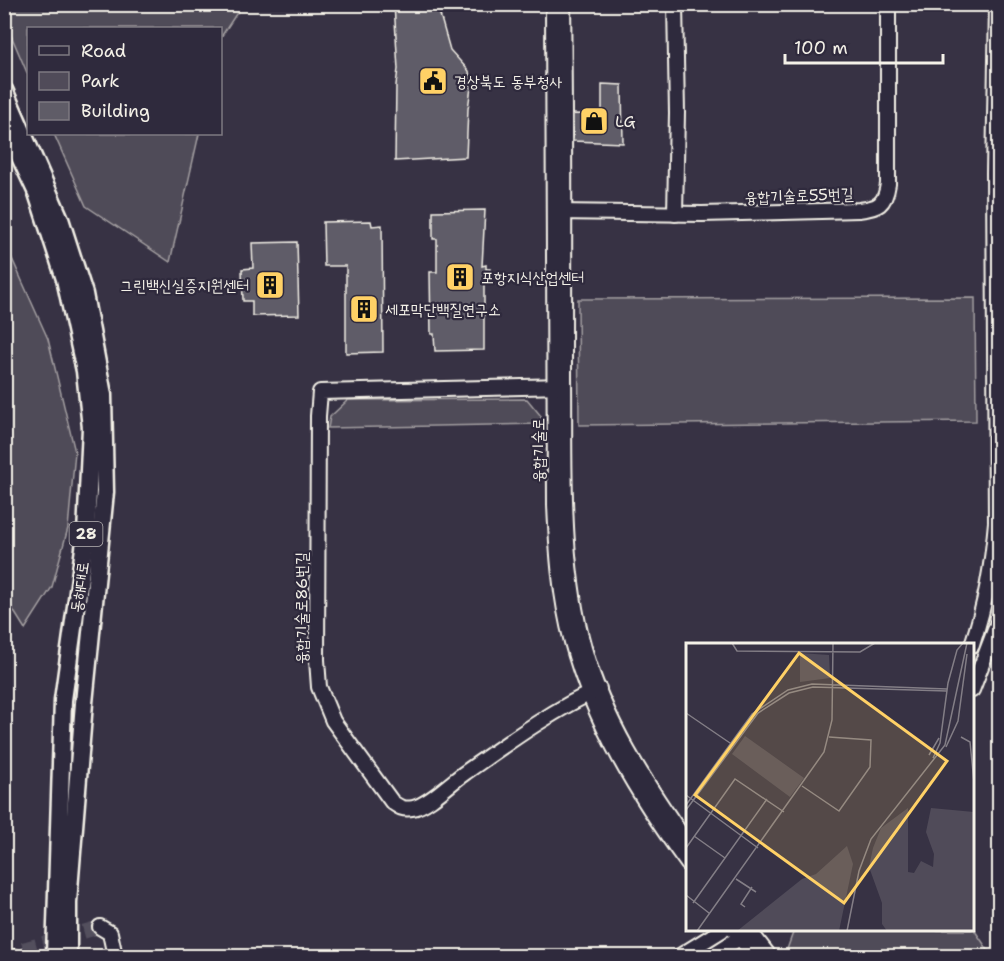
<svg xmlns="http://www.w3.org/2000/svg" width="1004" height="961" viewBox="0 0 1004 961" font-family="'Shantell Sans','Poor Story',sans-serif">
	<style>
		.green { fill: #504b59; stroke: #a29ea0; stroke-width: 1.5 }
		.building { fill: #5f5c67; stroke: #f4f1e8; stroke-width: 1.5 }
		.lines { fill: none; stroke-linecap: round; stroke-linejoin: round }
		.minor-tunnel { stroke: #534f5d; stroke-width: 14; stroke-dasharray: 14 7; stroke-linecap: butt }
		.minor-casing { stroke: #f4f1e8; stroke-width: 18 }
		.major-casing { stroke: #f4f1e8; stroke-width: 21 }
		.path { stroke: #f4f1e8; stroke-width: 2; stroke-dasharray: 4.5 4.5; stroke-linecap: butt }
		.minor { stroke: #2f2a3d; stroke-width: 14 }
		.major { stroke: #2f2a3d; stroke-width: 16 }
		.labels { text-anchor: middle; stroke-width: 4.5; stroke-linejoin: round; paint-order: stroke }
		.shield { fill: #2f2a3d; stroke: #b9b5b5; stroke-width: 1.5 }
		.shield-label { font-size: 15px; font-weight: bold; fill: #f4f1e8 }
		.poi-label { font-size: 16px; fill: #f4f1e8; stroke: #2f2a3d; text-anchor: start }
		.street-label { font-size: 16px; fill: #f4f1e8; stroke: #2f2a3d }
		.inset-road { fill: none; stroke: #837e86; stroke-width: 1.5 }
		.view { fill: #ffd166; fill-opacity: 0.15; stroke: #ffd166; stroke-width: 3 }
		.inset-edge { fill: none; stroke: #f4f1e8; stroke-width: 3 }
	</style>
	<rect width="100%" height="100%" fill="#373244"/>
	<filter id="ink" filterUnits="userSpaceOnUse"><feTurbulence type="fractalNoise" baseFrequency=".0167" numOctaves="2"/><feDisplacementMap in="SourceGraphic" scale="12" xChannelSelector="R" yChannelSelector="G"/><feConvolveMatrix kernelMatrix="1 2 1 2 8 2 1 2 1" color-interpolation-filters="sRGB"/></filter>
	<g filter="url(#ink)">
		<g class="green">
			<path d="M4 5 5 4 242 5 221 37 220 28H28V75L5 21Z"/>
			<path d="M54 134H199L170 262 86 206Z"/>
			<path d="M5 243 48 339 75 452 68 528 52 587 25 629 5 597Z"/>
			<path d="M975 298 976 421 579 425 578 299Z"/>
			<path d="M527 399 541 416V424L328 428 330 417 348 400Z"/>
			<path d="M973 928 992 956H787L785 955 794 930H972Z"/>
		</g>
		<g class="building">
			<path d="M394 4H437L450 50 469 71 471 87 468 109 466 157 395 161 396 85 398 69Z"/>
			<path d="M602 84 622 85 623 143 573 141V114L602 115Z"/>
			<path d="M485 210 482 266 486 265V269H490V282H484V350L435 351 434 334H431L430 272H437V239H433V211Z"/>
			<path d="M371 221 372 226 382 225 383 352 346 353V266H324L323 222Z"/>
			<path d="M297 242 299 315 252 316V301H243L242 269 253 268 252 243Z"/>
		</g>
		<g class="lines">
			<path class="minor-tunnel" d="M23 949 100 927"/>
			<g class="minor-casing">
				<g id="minor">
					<path d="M553 4 555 505C557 551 560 597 572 642 593 722 639 797 688 864"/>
					<path d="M563 4C565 129 564 253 564 377 565 467 560 561 584 648 604 720 645 783 688 844"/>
					<path d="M557 212 702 214 859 210C878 208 885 205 888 184V4"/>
					<path d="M675 214 677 113 675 4"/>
					<path d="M564 386 320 392 318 416 317 660 319 687 333 721 392 802C399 807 403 810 413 808 429 805 451 782 466 772 506 744 554 709 599 689"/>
					<path d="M972 645C986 602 992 567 996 522L994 173 997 4"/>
					<path d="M972 690 1000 617"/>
					<path d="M100 927 110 933 115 956"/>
					<path d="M734 930 754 956"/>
					<path d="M749 930 769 956"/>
					<path d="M680 956 722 930"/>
					<path d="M711 956 752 930"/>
				</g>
			</g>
			<g class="major-casing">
				<g id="major">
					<path d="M4 90 60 219 84 294 103 395 105 492 84 703 68 902V956"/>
					<path d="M4 123 37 193 65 279 85 371 91 428 86 534 63 700 55 956"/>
				</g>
			</g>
			<path class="path" d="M4 949H23"/>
			<use href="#minor" class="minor"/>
			<use href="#major" class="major"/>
		</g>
	</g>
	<defs>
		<g id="civic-square" transform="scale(1.5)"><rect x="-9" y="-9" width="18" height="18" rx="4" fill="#ffd166" stroke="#2f2a3d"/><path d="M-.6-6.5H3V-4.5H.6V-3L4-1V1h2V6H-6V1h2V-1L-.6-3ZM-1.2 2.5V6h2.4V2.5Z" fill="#111"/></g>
		<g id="shop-square" transform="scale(1.5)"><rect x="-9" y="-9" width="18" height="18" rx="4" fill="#ffd166" stroke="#2f2a3d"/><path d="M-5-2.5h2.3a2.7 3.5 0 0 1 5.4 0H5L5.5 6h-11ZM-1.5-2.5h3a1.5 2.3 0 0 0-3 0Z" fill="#111"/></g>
		<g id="building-square" transform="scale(1.5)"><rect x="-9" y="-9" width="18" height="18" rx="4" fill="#ffd166" stroke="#2f2a3d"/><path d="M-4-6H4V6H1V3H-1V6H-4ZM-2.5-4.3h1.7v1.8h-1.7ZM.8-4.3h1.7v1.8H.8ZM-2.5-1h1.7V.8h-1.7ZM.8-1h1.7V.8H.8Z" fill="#111"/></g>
	</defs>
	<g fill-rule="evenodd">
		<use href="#civic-square" x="433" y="81"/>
		<use href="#shop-square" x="594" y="121"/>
		<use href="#building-square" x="460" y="277"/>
		<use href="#building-square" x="270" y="285"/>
		<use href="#building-square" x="364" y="309"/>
	</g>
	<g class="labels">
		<rect class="shield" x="69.5" y="522" width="33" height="24" rx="4.5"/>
		<g class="shield-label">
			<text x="86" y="539">28</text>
		</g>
		<g class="poi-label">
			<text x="454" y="87">경상북도 동부청사</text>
			<text x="615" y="127">LG</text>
			<text x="481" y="283">포항지식산업센터</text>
			<text x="249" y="291" text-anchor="end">그린백신실증지원센터</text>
			<text x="385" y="315">세포막단백질연구소</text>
		</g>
		<g class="street-label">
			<text transform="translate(799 195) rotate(-2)" y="6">융합기술로55번길</text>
			<text transform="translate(538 450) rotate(-90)" y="6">융합기술로</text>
			<text transform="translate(79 587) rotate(-82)" y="6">동해대로</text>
			<text transform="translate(301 608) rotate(-90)" y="6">융합기술로86번길</text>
		</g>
	</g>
	<g transform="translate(686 643)">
		<rect width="288" height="288" fill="#373244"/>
		<path d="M114 10 143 12 144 35 114 39ZM59 93 118 135 104 154 46 111ZM222 165V229L228 230 235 218 247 224 248 211 240 189 245 165 288 169V288H201L196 281V260L183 224 187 205 195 185ZM161 203 167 221 153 288H51L116 236 130 231Z" fill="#504b59"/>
		<path class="inset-road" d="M46 0 51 8 174 9 189 0M0 70 44 100M275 94 284 99 288 139M260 104 272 78 281 11M243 112 253 95M247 115 254 100 262 40 271 7 277 0M116 143 153 168 184 124 185 97 143 94M0 152 72 205M0 162 66 71 102 47 126 41 261 46M0 167 72 70 103 50 127 44 261 48M8 193 39 215M0 205 49 136 98 169M50 236 70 249M0 252 23 270M7 260 81 156M59 264 55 261 66 244M11 288 138 109 146 77 147 0M161 288 173 228 185 196 259 102 281 0"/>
		<path class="view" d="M113 10 261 118 158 260 9 152Z"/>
		<rect width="288" height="288" class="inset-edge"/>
	</g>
	<rect width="1004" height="961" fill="none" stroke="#2f2a3d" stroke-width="24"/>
	<rect x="12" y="12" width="980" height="937" fill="none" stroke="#f4f1e8" stroke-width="2" filter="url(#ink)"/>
	<rect x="27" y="27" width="195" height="108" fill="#2f2a3d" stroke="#7e7a81" stroke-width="1.5"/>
	<rect x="39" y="46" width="30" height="9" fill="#2f2a3d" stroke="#7e7a81" stroke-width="1.5"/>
	<text x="81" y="57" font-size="18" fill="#f4f1e8">Road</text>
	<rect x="39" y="72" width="30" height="18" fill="#504b59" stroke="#7e7a81" stroke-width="1.5"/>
	<text x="81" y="87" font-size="18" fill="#f4f1e8">Park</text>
	<rect x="39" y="102" width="30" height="18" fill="#5f5c67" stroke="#7e7a81" stroke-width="1.5"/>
	<text x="81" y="117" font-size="18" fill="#f4f1e8">Building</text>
	<path d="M785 54v9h158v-9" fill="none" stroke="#f4f1e8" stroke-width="3"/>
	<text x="794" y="54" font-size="18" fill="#f4f1e8" stroke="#2f2a3d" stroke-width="4.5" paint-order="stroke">100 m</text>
</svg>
